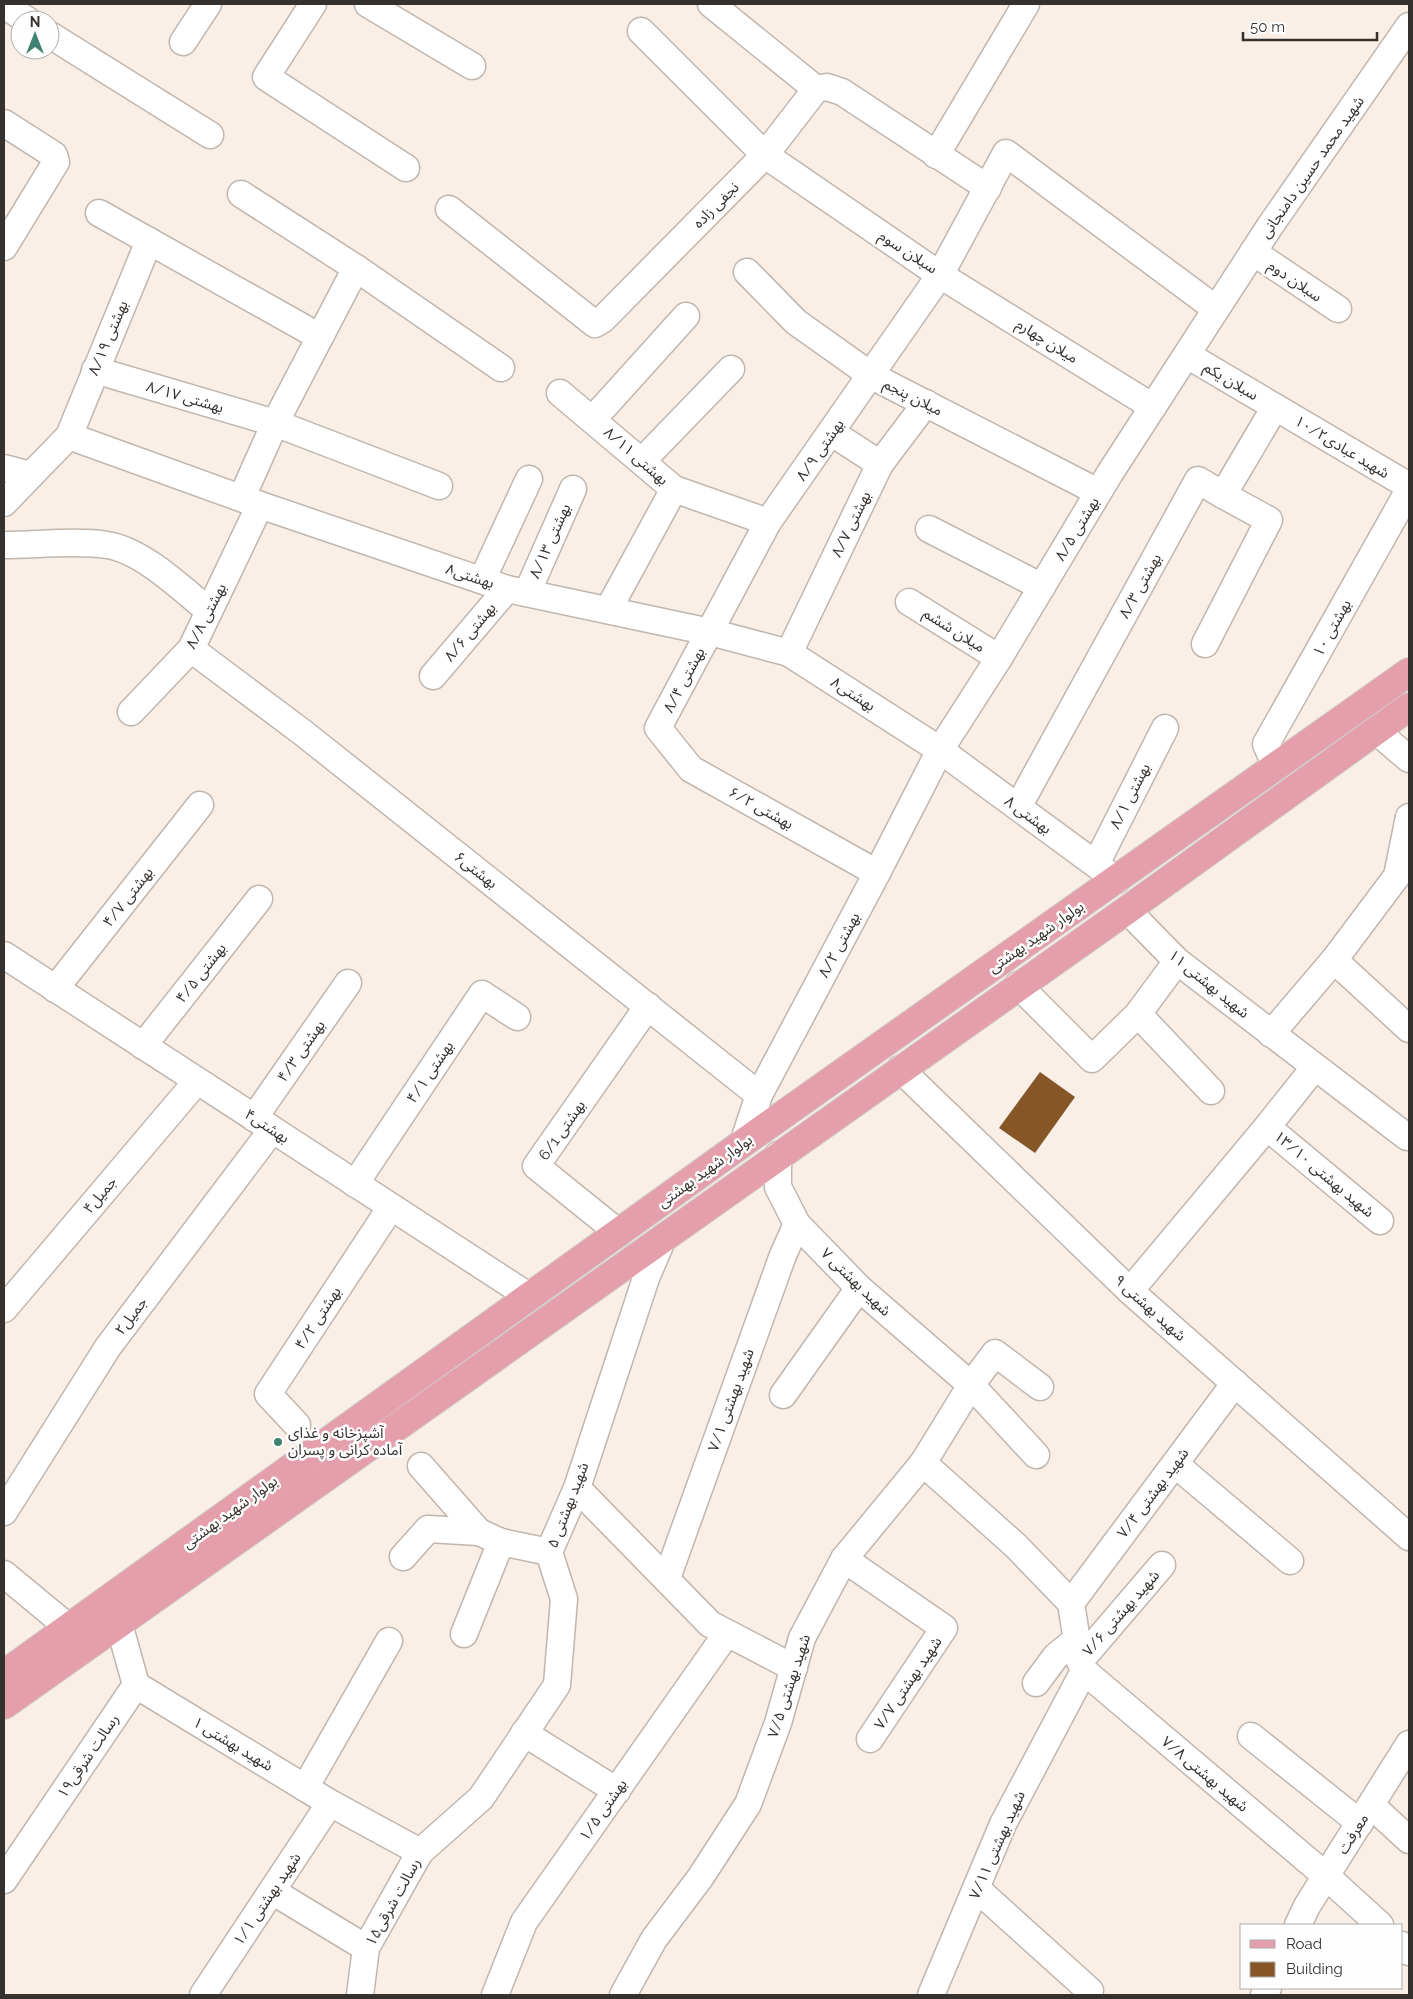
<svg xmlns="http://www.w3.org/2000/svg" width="1413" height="1999" viewBox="0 0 1413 1999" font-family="Raleway,'Noto Sans Arabic',sans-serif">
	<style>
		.building { fill: #865626 }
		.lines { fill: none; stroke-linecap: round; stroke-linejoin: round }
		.minor-casing { stroke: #c0b6ae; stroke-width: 29 }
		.major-casing { stroke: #cfcecd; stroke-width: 30 }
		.minor { stroke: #fff; stroke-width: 26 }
		.major { stroke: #e59fac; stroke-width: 28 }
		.poi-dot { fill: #408272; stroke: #fefefe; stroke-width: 2 }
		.labels { text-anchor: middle; stroke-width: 5; stroke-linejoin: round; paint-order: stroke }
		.street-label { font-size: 15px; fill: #35312e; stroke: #fefefe }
		.poi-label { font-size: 15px; fill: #35312e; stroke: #fefefe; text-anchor: start }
	</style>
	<rect width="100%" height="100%" fill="#f9efe7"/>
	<path class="building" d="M1040 1072 1075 1097 1035 1153 999 1128Z"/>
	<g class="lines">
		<g class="minor-casing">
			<g id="minor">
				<path d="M313 4 266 77 406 168"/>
				<path d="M368 4 472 66"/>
				<path d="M711 4 816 89"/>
				<path d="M4 5 27 20"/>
				<path d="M641 31 765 155 940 275 1153 407"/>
				<path d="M50 35 210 135"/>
				<path d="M183 42 208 4"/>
				<path d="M4 123 54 155 56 162 4 247"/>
				<path d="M936 155 1026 4"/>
				<path d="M241 194 356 268 501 368"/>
				<path d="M449 209 595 324 602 320 765 155 816 89 827 87 842 92 988 188"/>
				<path d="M99 213 320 337"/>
				<path d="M1253 252 1338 309"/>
				<path d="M747 272 796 322 872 376 1098 492"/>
				<path d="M1187 355 1409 486"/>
				<path d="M95 370 275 423 439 486"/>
				<path d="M560 393 674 489 608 610"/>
				<path d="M593 419 686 316"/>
				<path d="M832 433 880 464"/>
				<path d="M69 436 149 241"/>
				<path d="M642 461 731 369"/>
				<path d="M4 468 31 475 69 436 260 505 507 589 710 632 789 653 940 750 1117 880"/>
				<path d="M674 489 768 522"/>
				<path d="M242 497 275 423 356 268"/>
				<path d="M4 503 31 475"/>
				<path d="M929 529 1042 587"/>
				<path d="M4 545C35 545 77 540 107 545 142 550 182 589 209 611"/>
				<path d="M482 580 529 479"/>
				<path d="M527 593 573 489"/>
				<path d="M909 602 999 658"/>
				<path d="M1205 644 1269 520 1223 495"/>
				<path d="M191 649 302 732 759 1095"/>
				<path d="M789 653 880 464 926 403"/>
				<path d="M433 676 507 589"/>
				<path d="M131 712 191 649 260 505"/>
				<path d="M1376 731 1409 759"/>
				<path d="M1276 767 1266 744 1409 490"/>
				<path d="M1018 807 1198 480 1223 495 1275 407"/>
				<path d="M1096 864 1165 728"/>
				<path d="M877 873 691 769 658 728 768 522 940 275 1006 153 1216 309"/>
				<path d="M1127 910 1177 961 1407 1137"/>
				<path d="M4 955 530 1297"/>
				<path d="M1334 960 1409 1029"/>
				<path d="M1018 985 1092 1059 1138 1014 1177 961"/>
				<path d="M55 989 200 805"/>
				<path d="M1138 1014 1211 1091"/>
				<path d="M1271 1034 1334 960 1397 876 1409 817"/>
				<path d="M143 1046 259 899"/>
				<path d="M900 1069 1130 1291 1409 1537"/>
				<path d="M254 1118 348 983"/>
				<path d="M1267 1127 1380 1221"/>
				<path d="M743 1143 759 1095 877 873 940 750 999 658 1110 473 1270 226 1409 26"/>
				<path d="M778 1155V1187L797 1224 859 1288 971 1385 1036 1455"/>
				<path d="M355 1184 482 994 517 1017"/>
				<path d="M619 1233 536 1166 648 1006"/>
				<path d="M1130 1291 1267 1127 1314 1068"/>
				<path d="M4 1309 197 1081"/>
				<path d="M783 1395 859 1288"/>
				<path d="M297 1425 268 1394 391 1207"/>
				<path d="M923 1463 1016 1546 1071 1603 1080 1661 1084 1671 1326 1876 1380 1925"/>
				<path d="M1175 1464 1290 1561"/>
				<path d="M421 1466 479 1532 501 1542 549 1552"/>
				<path d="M577 1488 710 1624 794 1668"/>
				<path d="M4 1512 108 1347 272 1130"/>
				<path d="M403 1557 428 1529 479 1532"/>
				<path d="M844 1559 944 1628 870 1739"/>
				<path d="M4 1574 68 1627"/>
				<path d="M667 1578 783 1255 797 1224"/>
				<path d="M1071 1603 1235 1383"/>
				<path d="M464 1634 501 1542"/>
				<path d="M1080 1661 1162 1565"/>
				<path d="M1036 1683 1056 1656 1076 1640"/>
				<path d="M136 1685 330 1803 420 1852 366 1948 360 1995"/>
				<path d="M524 1733 617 1791"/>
				<path d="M1251 1736 1360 1823"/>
				<path d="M305 1788 389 1641"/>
				<path d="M1371 1805 1409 1840"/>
				<path d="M420 1852 481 1798 557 1685 564 1599 549 1552 577 1488 646 1278 663 1238"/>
				<path d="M4 1880 136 1685 119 1624"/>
				<path d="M977 1889 1090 1991"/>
				<path d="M272 1891 366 1948"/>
				<path d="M1298 1925 1307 1906 1409 1744"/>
				<path d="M1402 1945 1409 1952"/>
				<path d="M203 1995 330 1803"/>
				<path d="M495 1995 524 1922 727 1633"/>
				<path d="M623 1995 654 1939 700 1878 748 1804 778 1723 802 1638 844 1559 923 1463 971 1385 995 1353 1040 1387"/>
				<path d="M931 1995 1003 1824 1084 1671"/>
				<path d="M1264 1995 1268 1988"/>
			</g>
		</g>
		<g class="major-casing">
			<g id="major">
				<path d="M4 1674 743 1143 1409 672"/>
				<path d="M4 1705 1127 910 1409 707"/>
			</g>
		</g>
		<use href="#minor" class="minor"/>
		<use href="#major" class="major"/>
	</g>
	<circle class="poi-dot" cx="278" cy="1442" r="5"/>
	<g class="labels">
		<g class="street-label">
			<text transform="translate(1312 167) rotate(-55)" y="5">شهید محمد حسین دامنجانی</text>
			<text transform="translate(716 205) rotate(-45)" y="5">نجفی زاده</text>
			<text transform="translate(908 252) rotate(33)" y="5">سبلان سوم</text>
			<text transform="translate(1295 281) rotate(34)" y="5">سبلان دوم</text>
			<text transform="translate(108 338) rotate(-67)" y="5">بهشتی ۸/۱۹</text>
			<text transform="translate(1047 341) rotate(32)" y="5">میلان چهارم</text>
			<text transform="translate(1231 381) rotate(31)" y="5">سبلان یکم</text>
			<text transform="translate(185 397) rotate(16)" y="5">بهشتی ۸/۱۷</text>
			<text transform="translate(913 397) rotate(27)" y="5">میلان پنجم</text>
			<text transform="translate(1342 447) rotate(31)" y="5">شهید عبادی۱۰/۲</text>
			<text transform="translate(820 450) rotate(-55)" y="5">بهشتی ۸/۹</text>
			<text transform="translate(636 456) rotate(41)" y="5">بهشتی ۸/۱۱</text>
			<text transform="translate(851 524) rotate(-64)" y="5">بهشتی ۸/۷</text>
			<text transform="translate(1077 529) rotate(-59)" y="5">بهشتی ۸/۵</text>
			<text transform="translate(550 541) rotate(-66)" y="5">بهشتی ۸/۱۳</text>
			<text transform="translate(470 576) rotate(18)" y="5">بهشتی۸</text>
			<text transform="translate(1140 586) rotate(-61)" y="5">بهشتی ۸/۳</text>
			<text transform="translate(206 616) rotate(-63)" y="5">بهشتی ۸/۸</text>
			<text transform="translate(1332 628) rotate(-61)" y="5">بهشتی ۱۰</text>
			<text transform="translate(954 630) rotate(32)" y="5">میلان ششم</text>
			<text transform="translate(470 632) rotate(-50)" y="5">بهشتی ۸/۶</text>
			<text transform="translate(684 680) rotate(-62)" y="5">بهشتی ۸/۴</text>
			<text transform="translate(853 694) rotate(33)" y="5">بهشتی۸</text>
			<text transform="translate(1130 796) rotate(-63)" y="5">بهشتی ۸/۱</text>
			<text transform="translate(761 808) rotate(29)" y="5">بهشتی ۶/۲</text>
			<text transform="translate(1028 815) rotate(36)" y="5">۸ بهشتی</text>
			<text transform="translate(476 870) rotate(38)" y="5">بهشتی۶</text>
			<text transform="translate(128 897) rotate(-52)" y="5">بهشتی ۴/۷</text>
			<text transform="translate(1036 937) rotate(-35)" y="5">بولوار شهید بهشتی</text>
			<text transform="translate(839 945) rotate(-62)" y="5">بهشتی ۸/۲</text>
			<text transform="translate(201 973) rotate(-52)" y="5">بهشتی ۴/۵</text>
			<text transform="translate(1209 984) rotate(39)" y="5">شهید بهشتی ۱۱</text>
			<text transform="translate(301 1051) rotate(-55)" y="5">بهشتی ۴/۳</text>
			<text transform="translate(430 1072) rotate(-56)" y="5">بهشتی ۴/۱</text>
			<text transform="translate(267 1126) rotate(33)" y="5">بهشتی۴</text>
			<text transform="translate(562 1130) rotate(-55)" y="5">بهشتی 6/1</text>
			<text transform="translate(705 1171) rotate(-36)" y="5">بولوار شهید بهشتی</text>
			<text transform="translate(1324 1174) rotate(40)" y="5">شهید بهشتی ۱۳/۱۰</text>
			<text transform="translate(100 1195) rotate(-50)" y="5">جمیل۴</text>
			<text transform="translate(856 1282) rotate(44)" y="5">شهید بهشتی ۷</text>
			<text transform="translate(1150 1308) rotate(42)" y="5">شهید بهشتی ۹</text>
			<text transform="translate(131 1316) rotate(-53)" y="5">جمیل۲</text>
			<text transform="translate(318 1318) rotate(-57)" y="5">بهشتی ۴/۲</text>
			<text transform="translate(731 1400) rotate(-70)" y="5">شهید بهشتی ۷/۱</text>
			<text transform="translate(1153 1493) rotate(-53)" y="5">شهید بهشتی ۷/۴</text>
			<text transform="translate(568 1505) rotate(-69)" y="5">شهید بهشتی ۵</text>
			<text transform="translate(230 1512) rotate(-36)" y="5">بولوار شهید بهشتی</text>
			<text transform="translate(1121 1613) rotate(-49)" y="5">شهید بهشتی ۷/۶</text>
			<text transform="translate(908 1683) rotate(-56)" y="5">شهید بهشتی ۷/۷</text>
			<text transform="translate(789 1686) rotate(-72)" y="5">شهید بهشتی ۷/۵</text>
			<text transform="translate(233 1744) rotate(31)" y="5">شهید بهشتی ۱</text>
			<text transform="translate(88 1756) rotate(-56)" y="5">رسالت شرقی۱۹</text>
			<text transform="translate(1205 1774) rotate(40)" y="5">شهید بهشتی ۷/۸</text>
			<text transform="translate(603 1810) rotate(-55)" y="5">بهشتی ۱/۵</text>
			<text transform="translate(1353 1834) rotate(-58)" y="5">معرفت</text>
			<text transform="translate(997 1845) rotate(-66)" y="5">شهید بهشتی ۷/۱۱</text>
			<text transform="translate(267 1899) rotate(-56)" y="5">شهید بهشتی ۱/۱</text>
			<text transform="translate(393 1902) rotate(-61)" y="5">رسالت شرقی۱۵</text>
		</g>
		<g class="poi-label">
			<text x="288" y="1438">آشپزخانه و غذای<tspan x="288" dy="17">آماده کرانی و پسران</tspan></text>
		</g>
	</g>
	<rect width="1413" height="1999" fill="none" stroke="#35312e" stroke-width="10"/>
	<rect x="1240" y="1924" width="162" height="65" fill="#fefefe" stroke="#aeacab"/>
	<rect x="1250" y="1940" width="25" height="8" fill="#e59fac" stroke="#aeacab"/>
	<text x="1286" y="1949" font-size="15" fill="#35312e">Road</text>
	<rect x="1250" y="1962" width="25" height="15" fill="#865626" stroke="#aeacab"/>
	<text x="1286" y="1974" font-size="15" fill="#35312e">Building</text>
	<g transform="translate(35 35)"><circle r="24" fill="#fefefe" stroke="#aeacab"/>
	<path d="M0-4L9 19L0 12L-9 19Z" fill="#408272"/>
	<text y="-8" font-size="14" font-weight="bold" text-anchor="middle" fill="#35312e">N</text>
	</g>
	<path d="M1243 32v8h134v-8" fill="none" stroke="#35312e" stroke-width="2.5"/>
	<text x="1250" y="32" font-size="15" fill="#35312e" stroke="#fefefe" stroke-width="4" paint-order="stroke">50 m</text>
</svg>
